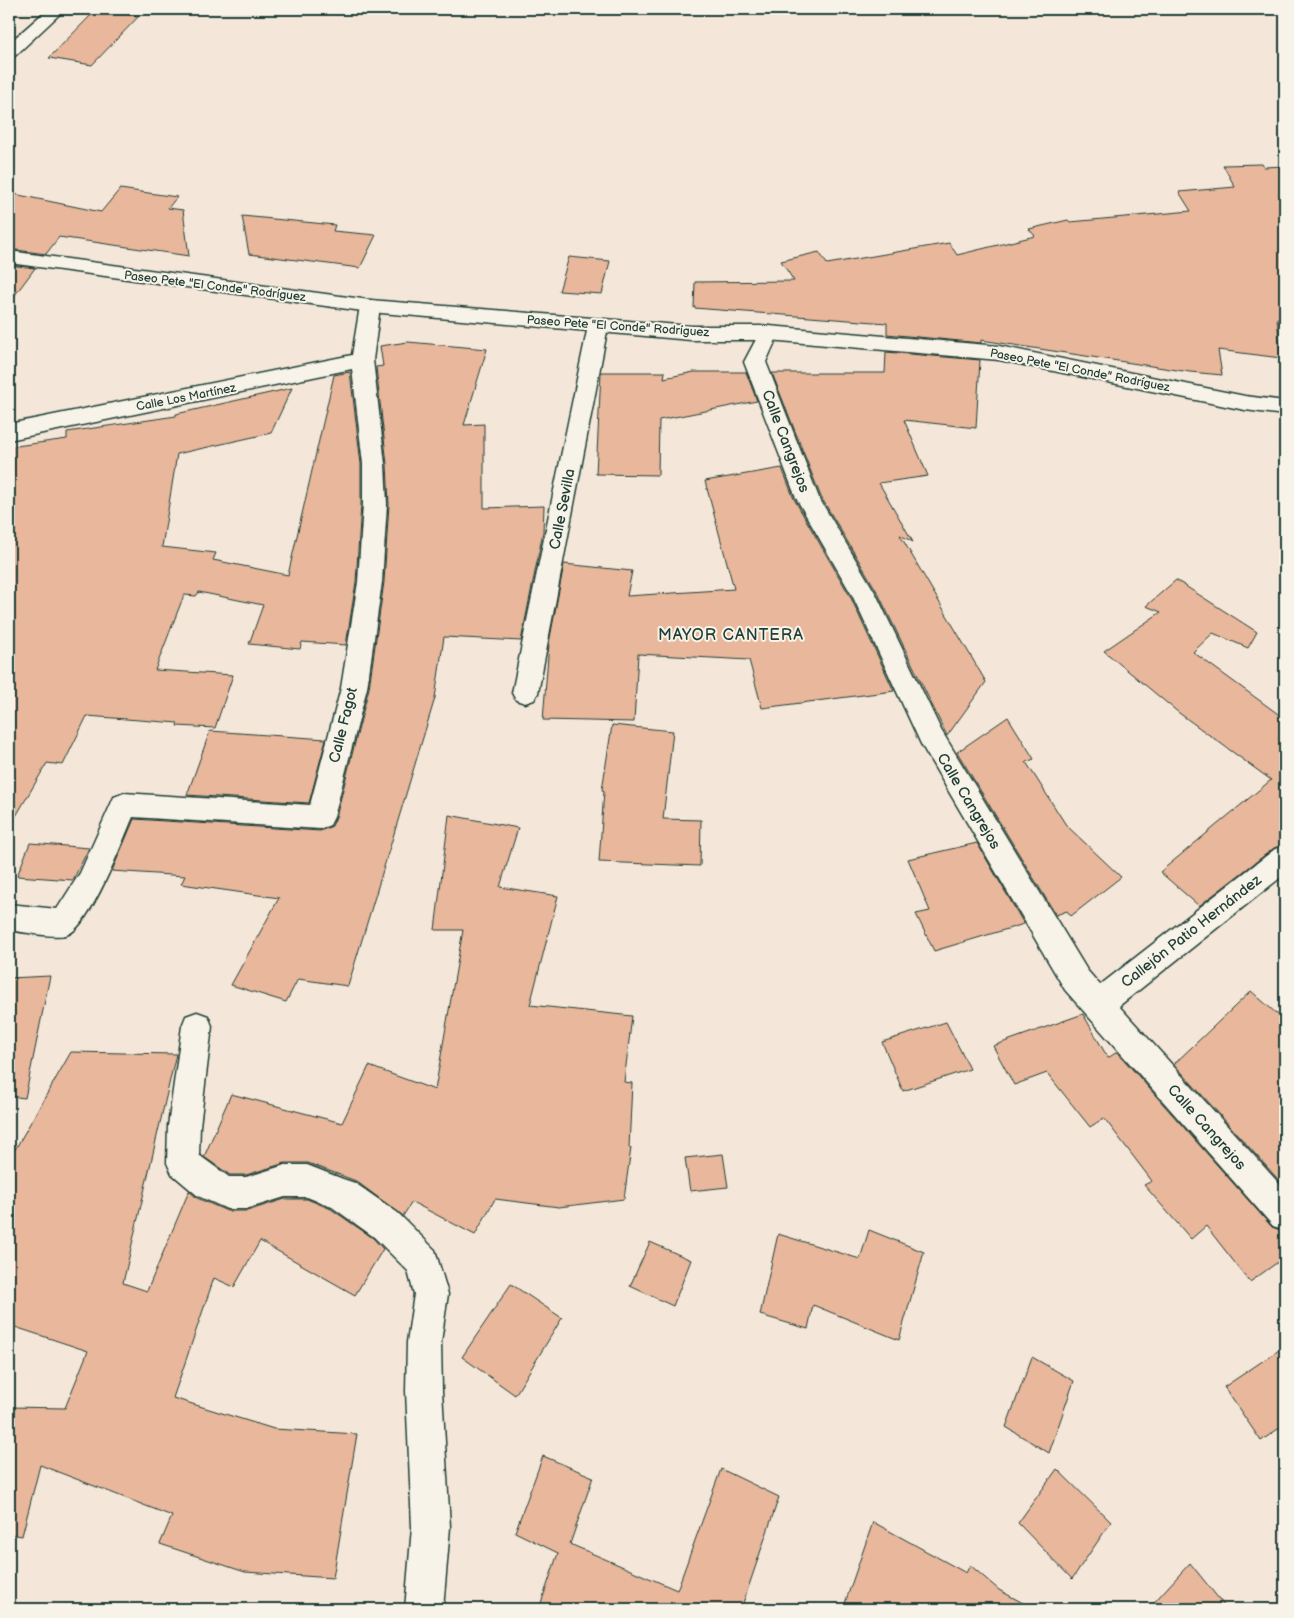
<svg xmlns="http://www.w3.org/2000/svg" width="1294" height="1618" viewBox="0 0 1294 1618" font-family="'Balsamiq Sans',sans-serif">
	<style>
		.building { fill: #e9b79b; stroke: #1f3d34 }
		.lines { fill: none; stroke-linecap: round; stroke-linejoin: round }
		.street-casing { stroke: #1f3d34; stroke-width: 3 }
		.secondary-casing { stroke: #1f3d34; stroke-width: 3 }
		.street { fill: #f7f3e8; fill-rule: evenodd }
		.secondary { fill: #f7f3e8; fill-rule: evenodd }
		.labels { text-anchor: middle; stroke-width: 4; stroke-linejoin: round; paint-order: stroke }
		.far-street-label { font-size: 12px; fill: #1f3d34; stroke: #f7f3e8 }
		.street-label { font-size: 15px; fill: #1f3d34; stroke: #f7f3e8 }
		.neighbourhood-label { font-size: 16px; letter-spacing: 1px; fill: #1f3d34; stroke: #f7f3e8 }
	</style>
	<rect width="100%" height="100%" fill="#f4e7d9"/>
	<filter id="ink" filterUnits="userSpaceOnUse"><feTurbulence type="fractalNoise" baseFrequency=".02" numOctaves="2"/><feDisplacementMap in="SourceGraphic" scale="10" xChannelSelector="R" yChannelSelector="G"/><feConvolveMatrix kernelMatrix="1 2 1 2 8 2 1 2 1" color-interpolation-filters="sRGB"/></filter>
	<g filter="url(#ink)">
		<g class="building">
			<path d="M96 10 139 16 92 65 49 58Z"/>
			<path d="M1262 164 1264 167 1285 166V319L1277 318 1281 358 1218 350 1222 375 1190 372 981 340V343L887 334V323L694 308 695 282 794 281 781 261 819 252 827 264 949 243 957 255 1035 236 1029 229 1068 220 1070 222 1191 211 1179 192 1235 187 1223 165Z"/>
			<path d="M120 189 177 197 168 208 183 210 189 256 59 237 46 254 9 249V193L101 212Z"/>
			<path d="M242 216 335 225 333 231 376 235 360 268 249 254Z"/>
			<path d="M569 257 610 261 602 294 559 291Z"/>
			<path d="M9 265 35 268 9 303Z"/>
			<path d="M408 342 487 349 464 425 484 424V508L544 506 543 532 521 641 444 637 435 698 348 986 298 979 286 1002 231 985 279 898 181 884 185 876 112 871 134 819 320 831 332 826 336 817 369 688 384 582 389 504 387 464 376 367 383 366 380 346Z"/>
			<path d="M886 352 980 360 976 428 904 420 928 476 879 483 913 542 900 535 986 682 947 736 878 593 821 497 772 373H885Z"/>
			<path d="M350 372 361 464V504L356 582 346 645 302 642 300 649 249 644 263 605 199 592 196 596 184 595 155 670 233 675 215 728 177 726 178 723 87 716 63 765 47 763 9 828V447L67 439V432L176 416V414L292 388 271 433 177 454 162 547 216 553 213 560 288 575 334 375Z"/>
			<path d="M601 372H665L664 378 694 372H746L757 401 659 420 658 475 596 474Z"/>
			<path d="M782 468 794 499 850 596 894 691 762 708 749 660 638 654 634 722 543 720 549 643 564 564 632 571 627 596 734 589 705 481Z"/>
			<path d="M1176 580 1257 632 1248 648 1213 633 1193 652 1285 719V844L1274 848 1199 906 1160 872 1271 780 1179 713 1104 651 1161 612 1146 606Z"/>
			<path d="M1008 717 1034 759 1026 762 1066 825 1121 877 1071 916 1067 911 1056 915 957 752Z"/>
			<path d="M612 725 673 731 663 819 701 820 700 866 599 862 604 791 602 790Z"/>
			<path d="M210 731 326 739 309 803 187 795Z"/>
			<path d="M449 815 518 828 500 887 558 896 530 1005 632 1016 624 1082 632 1083 629 1148H631L624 1199 559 1207 495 1199 475 1235 412 1202 403 1216 356 1181 308 1163H285L246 1175H230L204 1157 231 1094 342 1123 369 1066 435 1090 463 930H435Z"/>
			<path d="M30 843 89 848 73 880 17 876Z"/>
			<path d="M977 843 1024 924 934 951 916 914 930 911 908 859Z"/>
			<path d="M50 976 25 1098 9 1096V978Z"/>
			<path d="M1251 991 1285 1021V1187L1174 1064Z"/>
			<path d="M1083 1014 1108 1058 1117 1052 1272 1227 1285 1232V1257L1250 1282 1206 1226 1191 1239 1144 1185 1152 1181 1104 1118 1090 1127 1047 1073 1014 1085 993 1046Z"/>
			<path d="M946 1022 970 1069 903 1091 882 1042Z"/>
			<path d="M71 1052 176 1054 123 1283 147 1291 189 1191 197 1198 227 1211H247L285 1199H307L331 1209 373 1238 383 1249 355 1295 260 1241 234 1287 214 1278 173 1398 274 1429 357 1434 333 1578 245 1572 160 1544 172 1516 40 1465 22 1536 9 1534V1407L65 1408 88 1351 9 1325V1160Z"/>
			<path d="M723 1154 728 1187 690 1191 685 1158Z"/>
			<path d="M869 1230 924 1252 899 1340 813 1305 808 1329 760 1315 778 1234 860 1259Z"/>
			<path d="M650 1242 691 1260 673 1306 630 1286Z"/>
			<path d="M511 1284 562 1318 515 1395 462 1357Z"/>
			<path d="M1285 1346V1424L1261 1441 1224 1387Z"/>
			<path d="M1032 1357 1074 1381 1049 1453 1006 1427Z"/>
			<path d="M543 1456 593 1477 570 1544 677 1590 721 1469 779 1497 741 1609H539L558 1553 515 1532Z"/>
			<path d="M1057 1469 1111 1522 1072 1579 1018 1523Z"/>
			<path d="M873 1522 966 1573 970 1565 999 1590 1034 1609H843Z"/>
			<path d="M1190 1563 1227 1609H1148Z"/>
		</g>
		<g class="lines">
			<g class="street-casing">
				<g id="street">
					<path d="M48 9H65L15 56 9 57V43Z"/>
					<path d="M370 300 377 301 380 306 373 360 385 464 387 504 382 582 367 688 334 817 330 825 320 829 133 817C123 840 89 930 66 935 55 938 22 932 9 930V904L57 909 80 873 114 797 124 793 310 805 341 688 358 582 363 504V464L352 369 9 440V424L352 355 360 306 363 301Z"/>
					<path d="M598 319 605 321 608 326 538 693 534 700 525 703 516 700 512 693 588 326 591 321Z"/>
					<path d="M769 326 776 328 779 333 766 362 819 498 876 594 941 730 1087 970 1100 985 1275 849 1285 846V874L1119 1006 1285 1190V1230L1273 1226 1065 990 921 744 852 595 796 498 744 362 762 328Z"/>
					<path d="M197 1012 208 1016 212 1026 200 1126 199 1155 229 1177H246L285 1165H307L343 1179 355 1183 398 1213 435 1250 448 1294 441 1342 442 1391 450 1527 443 1609H405L412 1527 406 1391 407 1342 414 1294 408 1271 374 1237 332 1207 307 1197H285L246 1209H227L198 1196 172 1174 167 1163 168 1126 182 1026 186 1016Z"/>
				</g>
			</g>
			<g class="secondary-casing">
				<path id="secondary" d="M9 251 370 300 691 326H769L999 346 1245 396 1285 401V415L1245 410 999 360 769 340H691L370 312 9 263Z"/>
			</g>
			<use href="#street" class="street"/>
			<use href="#secondary" class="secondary"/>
		</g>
	</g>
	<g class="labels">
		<g class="far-street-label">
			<text transform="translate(215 286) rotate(7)" y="4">Paseo Pete "El Conde" Rodríguez</text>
			<text transform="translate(618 326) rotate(4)" y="4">Paseo Pete "El Conde" Rodríguez</text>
			<text transform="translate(1080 370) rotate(11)" y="4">Paseo Pete "El Conde" Rodríguez</text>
			<text transform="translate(186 397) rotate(-11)" y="4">Calle Los Martínez</text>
		</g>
		<g class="street-label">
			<text transform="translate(786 441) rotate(69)" y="5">Calle Cangrejos</text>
			<text transform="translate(562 509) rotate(-79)" y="5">Calle Sevilla</text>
			<text transform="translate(343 725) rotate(-76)" y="5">Calle Fagot</text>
			<text transform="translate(969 801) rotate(59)" y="5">Calle Cangrejos</text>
			<text transform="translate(1191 931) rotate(-38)" y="5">Callejón Patio Hernández</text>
			<text transform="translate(1207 1127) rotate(48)" y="5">Calle Cangrejos</text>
		</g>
		<g class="neighbourhood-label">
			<text x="731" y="640">MAYOR CANTERA</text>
		</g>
	</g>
	<rect width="1294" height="1618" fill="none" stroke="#f7f3e8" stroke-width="30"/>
	<rect x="15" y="15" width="1264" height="1588" fill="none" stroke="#1f3d34" stroke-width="2" filter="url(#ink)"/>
</svg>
